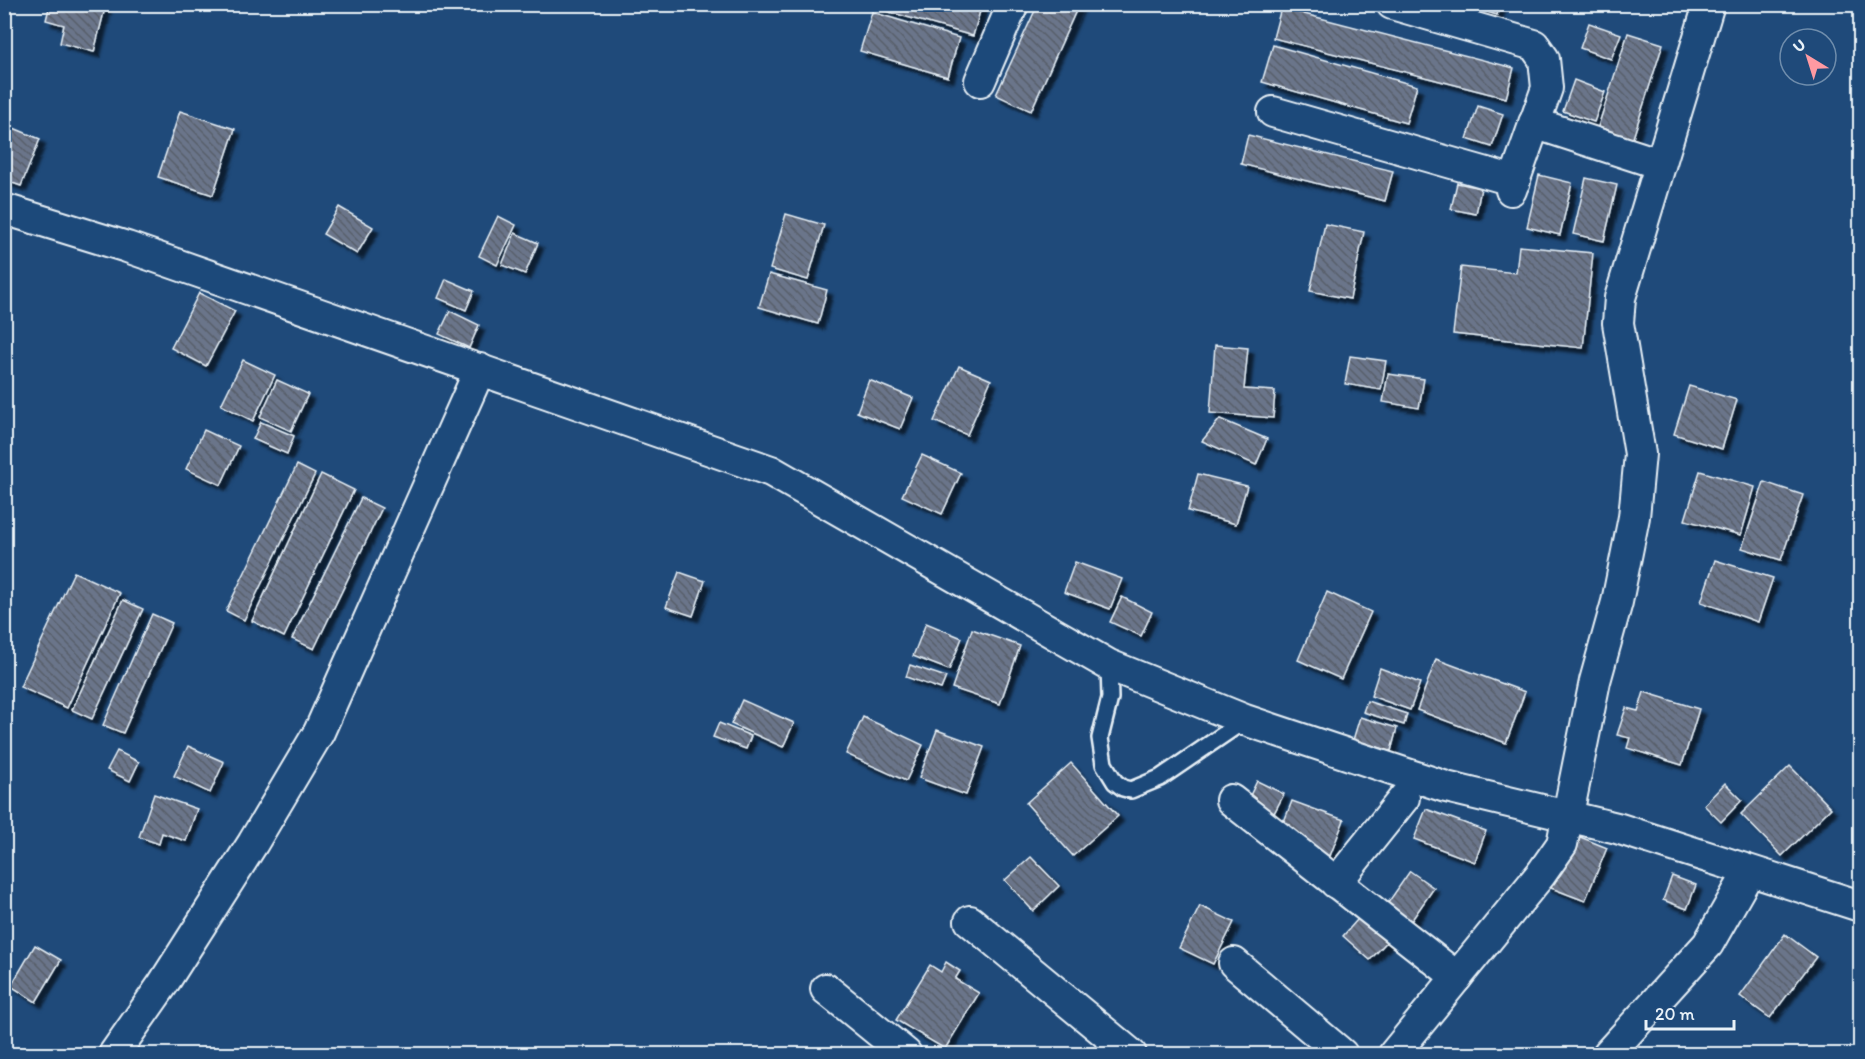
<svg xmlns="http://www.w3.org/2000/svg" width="1865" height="1059" viewBox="0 0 1865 1059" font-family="Itim,sans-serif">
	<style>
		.building { fill: url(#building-back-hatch); stroke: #e8f1f8; stroke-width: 1.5; filter: url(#shadow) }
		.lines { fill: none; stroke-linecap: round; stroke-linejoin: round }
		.service-casing { stroke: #e8f1f8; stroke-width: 20 }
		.minor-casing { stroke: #e8f1f8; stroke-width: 34 }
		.service { stroke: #1f4a7a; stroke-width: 15 }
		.minor { stroke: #1f4a7a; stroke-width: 30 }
	</style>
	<defs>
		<pattern id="building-back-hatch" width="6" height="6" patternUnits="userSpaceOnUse" patternTransform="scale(1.5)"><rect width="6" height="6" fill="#6b758a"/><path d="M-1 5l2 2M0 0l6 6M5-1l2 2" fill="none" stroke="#585e6a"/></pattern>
		<filter id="shadow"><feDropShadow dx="5.5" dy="5.5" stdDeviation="1.5" flood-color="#0009"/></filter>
	</defs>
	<rect width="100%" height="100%" fill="#1f4a7a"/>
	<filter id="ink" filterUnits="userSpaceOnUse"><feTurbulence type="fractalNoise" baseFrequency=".0167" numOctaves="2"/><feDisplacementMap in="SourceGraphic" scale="12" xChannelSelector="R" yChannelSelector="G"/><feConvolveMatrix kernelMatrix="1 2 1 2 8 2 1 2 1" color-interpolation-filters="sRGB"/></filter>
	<g filter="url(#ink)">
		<g class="building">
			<path d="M50 4H106L94 52 60 43 64 25 46 20Z"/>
			<path d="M873 4H982L973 36 872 7Z"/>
			<path d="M1038 4H1079L1031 111 996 95Z"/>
			<path d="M1463 4H1500L1497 15Z"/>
			<path d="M1281 8 1514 68 1506 98 1273 38Z"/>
			<path d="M872 12 959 38 948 77 860 51Z"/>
			<path d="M1589 23 1621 34 1611 59 1580 48Z"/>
			<path d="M1628 33 1663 44 1632 141 1597 130Z"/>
			<path d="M1273 45 1417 86 1406 123 1262 82Z"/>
			<path d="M1574 80 1605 92 1594 122 1563 111Z"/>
			<path d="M1478 106 1503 114 1492 147 1467 139Z"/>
			<path d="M180 111 235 129 213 195 158 177Z"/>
			<path d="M4 124 40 139 21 186 4 180Z"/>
			<path d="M1248 135 1393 171 1385 201 1241 164Z"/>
			<path d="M1539 175 1572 183 1560 235 1527 227Z"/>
			<path d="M1586 178 1617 185 1604 241 1573 234Z"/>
			<path d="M1457 183 1481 188 1476 214 1451 209Z"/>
			<path d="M339 207 373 227 357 254 323 234Z"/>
			<path d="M786 214 824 225 808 280 770 269Z"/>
			<path d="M498 216 516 225 497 265 479 256Z"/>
			<path d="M1325 224 1364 232 1350 299 1310 291Z"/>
			<path d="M515 233 538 243 525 274 502 265Z"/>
			<path d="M1519 246 1593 253 1583 348 1453 334 1461 267 1516 273Z"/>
			<path d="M769 274 827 290 818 324 759 307Z"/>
			<path d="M446 279 474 291 466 310 438 298Z"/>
			<path d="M199 293 235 311 206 366 171 348Z"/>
			<path d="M450 311 479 325 469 348 439 334Z"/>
			<path d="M1215 345 1248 348 1244 389 1275 391 1273 418 1210 413Z"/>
			<path d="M1350 356 1386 361 1381 390 1345 384Z"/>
			<path d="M243 360 275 375 253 421 221 405Z"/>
			<path d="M959 366 991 380 967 435 934 421Z"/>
			<path d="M1388 374 1424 379 1419 408 1383 402Z"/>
			<path d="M277 380 308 394 291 431 260 417Z"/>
			<path d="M869 380 913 398 900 429 857 412Z"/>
			<path d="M1689 386 1737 400 1722 449 1674 434Z"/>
			<path d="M1220 419 1267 439 1256 465 1202 441Z"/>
			<path d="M261 422 294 436 287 454 253 439Z"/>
			<path d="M204 430 239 446 221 485 186 469Z"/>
			<path d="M922 455 961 473 942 514 902 496Z"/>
			<path d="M297 465 315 474 244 620 226 611Z"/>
			<path d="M1700 471 1755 487 1741 535 1685 520Z"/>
			<path d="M321 474 354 490 284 637 252 621Z"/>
			<path d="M1198 474 1247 486 1236 524 1188 511Z"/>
			<path d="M1764 482 1803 495 1781 560 1742 548Z"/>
			<path d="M361 498 382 508 314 649 292 639Z"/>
			<path d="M1715 560 1773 578 1758 622 1701 602Z"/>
			<path d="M1075 562 1122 579 1110 609 1064 592Z"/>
			<path d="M74 572 120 593 67 708 20 687Z"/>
			<path d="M679 572 705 581 693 616 666 607Z"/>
			<path d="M1327 592 1371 612 1341 679 1298 660Z"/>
			<path d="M1122 597 1152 612 1141 636 1110 622Z"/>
			<path d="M123 600 143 609 92 719 72 710Z"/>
			<path d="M152 614 172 623 123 733 103 725Z"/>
			<path d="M926 623 962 638 949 670 913 656Z"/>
			<path d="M972 629 1020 646 1000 704 952 688Z"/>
			<path d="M1436 659 1525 692 1506 743 1417 710Z"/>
			<path d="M910 665 946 677 941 689 906 677Z"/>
			<path d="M1380 668 1420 683 1410 710 1371 696Z"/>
			<path d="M1644 692 1699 709 1682 765 1627 748 1630 738 1617 735 1626 708 1638 711Z"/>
			<path d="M742 700 794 723 783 747 731 724Z"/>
			<path d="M1367 701 1407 714 1404 725 1363 712Z"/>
			<path d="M863 717 923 745 906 781 846 754Z"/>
			<path d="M1360 717 1397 728 1391 751 1353 740Z"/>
			<path d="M719 723 751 736 746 749 713 737Z"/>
			<path d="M937 730 984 747 966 795 919 778Z"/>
			<path d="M188 746 224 762 210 793 174 776Z"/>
			<path d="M117 751 139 762 130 781 107 770Z"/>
			<path d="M1071 763 1118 816 1073 856 1026 803Z"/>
			<path d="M1790 766 1831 808 1782 856 1741 814Z"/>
			<path d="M1257 781 1284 794 1271 819 1245 806Z"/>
			<path d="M1725 783 1742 800 1721 822 1704 805Z"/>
			<path d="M154 794 197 809 186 841 162 833 159 844 139 837Z"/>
			<path d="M1292 801 1344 820 1330 856 1278 837Z"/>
			<path d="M1426 809 1486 831 1475 862 1414 839Z"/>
			<path d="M1568 832 1607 848 1585 901 1546 886Z"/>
			<path d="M1031 857 1059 886 1033 911 1005 880Z"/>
			<path d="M1410 871 1434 888 1407 927 1383 910Z"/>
			<path d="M1672 876 1696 885 1687 909 1663 900Z"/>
			<path d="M1200 906 1234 922 1213 964 1179 948Z"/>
			<path d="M1364 912 1392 936 1370 960 1343 936Z"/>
			<path d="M1785 934 1816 957 1770 1018 1740 996Z"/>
			<path d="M35 945 61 960 36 1002 11 986Z"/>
			<path d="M946 962 960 971 955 979 979 993 945 1049 896 1020 930 965 941 972Z"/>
		</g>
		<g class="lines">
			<g class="service-casing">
				<path id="service" d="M1109 665 1110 698 1100 738 1104 764 1115 782 1123 788 1131 790 1160 778 1245 720"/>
			</g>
			<g class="minor-casing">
				<g id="minor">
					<path d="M1392 4 1534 45 1544 59 1547 88 1511 190"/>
					<path d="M980 81 1013 4"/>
					<path d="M1273 112 1515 181"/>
					<path d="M1534 123 1660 164"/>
					<path d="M4 209 127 247 771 471 1109 665 1245 720 1446 787 1617 828 1860 906"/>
					<path d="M1231 800 1457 977"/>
					<path d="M1336 883 1404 798"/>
					<path d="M970 921 1131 1054"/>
					<path d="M1234 963 1342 1054"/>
					<path d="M826 989 906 1054"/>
					<path d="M114 1054 163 984 253 843 319 732 480 369"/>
					<path d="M1394 1054 1541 874 1562 844 1595 681 1617 602 1634 517 1640 454 1618 323 1620 298 1709 4"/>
					<path d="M1608 1054 1708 944 1749 872"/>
				</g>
			</g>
			<use href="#service" class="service"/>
			<use href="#minor" class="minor"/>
		</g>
	</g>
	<rect width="1865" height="1059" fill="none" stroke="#1f4a7a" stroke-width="24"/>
	<rect x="12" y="12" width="1841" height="1035" fill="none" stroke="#e8f1f8" stroke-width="2" filter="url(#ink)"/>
	<g transform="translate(1808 57) rotate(322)"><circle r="28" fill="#1f4a7a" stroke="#6f8dac" stroke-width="1.5"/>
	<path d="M0-4.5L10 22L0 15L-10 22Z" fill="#ff9aa2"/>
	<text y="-9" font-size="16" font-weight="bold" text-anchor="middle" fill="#e8f1f8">U</text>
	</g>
	<path d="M1646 1020v9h88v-9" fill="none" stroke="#e8f1f8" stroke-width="3"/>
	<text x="1655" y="1020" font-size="18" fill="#e8f1f8" stroke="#1f4a7a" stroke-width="4.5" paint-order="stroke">20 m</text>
</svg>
